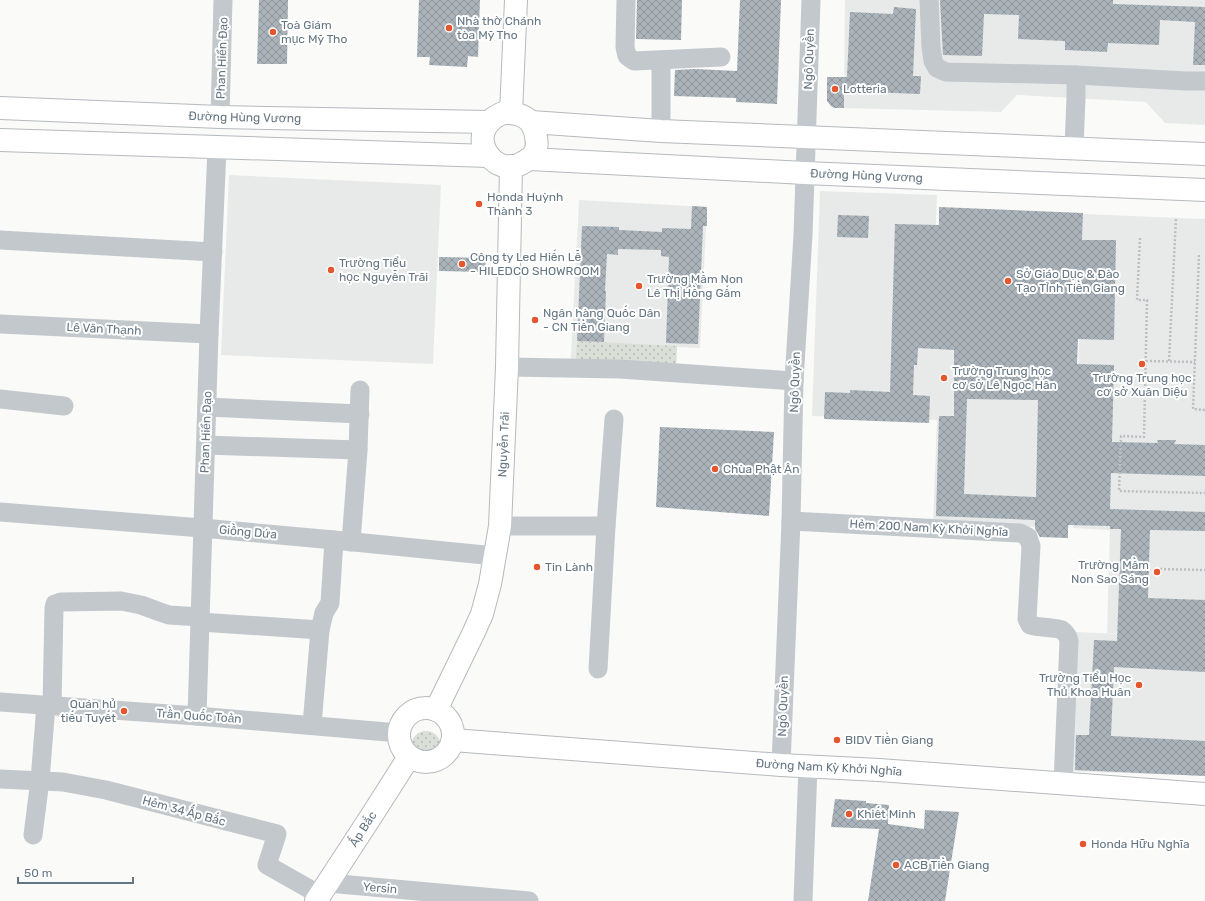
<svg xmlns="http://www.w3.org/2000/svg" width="1205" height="901" viewBox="0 0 1205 901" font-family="Rubik,sans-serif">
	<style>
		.built { fill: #e8e9e9 }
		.grass { fill: url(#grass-dots) }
		.building { fill: url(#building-cross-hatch); fill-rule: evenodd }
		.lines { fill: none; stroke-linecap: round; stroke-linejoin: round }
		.major-casing { stroke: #b5babe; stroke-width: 24 }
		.path { stroke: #bbbfc2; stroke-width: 2.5; stroke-dasharray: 2 2; stroke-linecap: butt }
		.minor { stroke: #c3c8cc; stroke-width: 19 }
		.major { stroke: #fff; stroke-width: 22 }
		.poi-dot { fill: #e4572e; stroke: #fff; stroke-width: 1.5 }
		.labels { text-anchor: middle; stroke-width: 4; stroke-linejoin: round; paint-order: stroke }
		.poi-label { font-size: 12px; fill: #657683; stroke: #fff; text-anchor: start }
		.street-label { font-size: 12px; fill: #657683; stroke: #fff }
	</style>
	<defs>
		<pattern id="grass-dots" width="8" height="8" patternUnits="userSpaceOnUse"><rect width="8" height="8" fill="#dadfd7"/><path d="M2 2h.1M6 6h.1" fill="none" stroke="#b4b9b4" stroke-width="1.8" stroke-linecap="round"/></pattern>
		<pattern id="building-cross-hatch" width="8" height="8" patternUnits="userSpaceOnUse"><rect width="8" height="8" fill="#aab3b9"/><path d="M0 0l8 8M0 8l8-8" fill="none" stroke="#8e969c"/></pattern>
	</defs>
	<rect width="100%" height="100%" fill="#fafaf8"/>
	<g class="built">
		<path d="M845 0H1205V125L1165 123 1146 102 1017 95 1001 112 844 108Z"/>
		<path d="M229 175 441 185 433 364 221 355Z"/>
		<path d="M820 191 937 195 932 334 1075 339 1069 528 933 524 937 420 812 416Z"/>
		<path d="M579 200 707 207 700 348 677 347 570 374Z"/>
		<path d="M1083 214 1205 219V636L1107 633 1110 530 1073 528Z"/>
		<path d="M1075 632 1205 637V776L1070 771Z"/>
	</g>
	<g class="grass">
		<path d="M577 341 677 346 676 377 575 371Z"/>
		<circle cx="426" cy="746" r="15"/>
	</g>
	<g class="building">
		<path d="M259 0H288L287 64H257Z"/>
		<path d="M419 0H480L478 57 468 56 467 67 429 65 430 57H417Z"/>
		<path d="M637 0H682L681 40 636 39Z"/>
		<path d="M740 0H781L777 104 736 102V98L674 96 675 70 695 69 737 71Z"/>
		<path d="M940 0H1113V4L1205 7V65H1193L1195 22 1160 20 1159 45 1108 43 1107 52 1065 50V41L1018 39 1019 15 984 14 982 56 943 55Z"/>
		<path d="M894 7 916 9 913 76H921L920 94 844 91V108H834L831 106 827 101V77H847L850 12 893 14Z"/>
		<path d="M692 206 707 207V226H703L698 344 666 343 669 257 661 256V250L618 249V255L607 254 605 291H606L604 342 577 341 582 226 619 227V230L662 232V228L691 229Z"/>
		<path d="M939 207 1083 213 1082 240H1116L1114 340 1078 339 1077 364 1114 365 1112 442 1158 443 1157 440H1176L1174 444 1205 445V476L1111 473 1110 509 1205 512V531L1150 530 1148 598 1205 600V672L1114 667 1111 736 1205 741V776L1075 770 1076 735H1089L1094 640 1117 641 1121 529H1110V526L1068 525V538L1040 537 1035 529V520L936 516 939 416H954V350L918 348 917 365H914L913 395 930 396 929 423 824 419 825 392 850 393V390L890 392 895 224 939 225ZM967 399 1038 400 1036 497 964 494Z"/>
		<path d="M838 215 869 216 868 238 837 237Z"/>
		<path d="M439 257 486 258 485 272 439 271Z"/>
		<path d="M660 427 774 432 769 516 656 507Z"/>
		<path d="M835 799 866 801V803L889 805 888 824 924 829 925 810 959 812 945 901H868L879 829 831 827Z"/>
	</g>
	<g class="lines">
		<g class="major-casing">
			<g id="major">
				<path id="s1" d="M0 108 220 117 489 122"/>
				<path d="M503 113C520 112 534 118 536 137 537 141 537 148 535 152 533 156 528 160 524 162 494 182 460 131 503 113Z"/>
				<path d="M511 113 516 0"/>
				<path d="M531 122 661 131 1205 154"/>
				<path d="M0 140 489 156"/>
				<path id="s2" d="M529 159 805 173 1205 190"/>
				<circle cx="426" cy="735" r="27"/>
				<path id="s3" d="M436 710 473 634 482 614 490 584 500 526 507 367 511 166"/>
				<path id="s4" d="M453 740 781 765 879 770 1205 794"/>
				<path id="s5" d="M316 901 372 815 409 757"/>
			</g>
		</g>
		<g class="path">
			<path d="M1140 238 1137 300H1147L1144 437 1121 436 1119 491 1205 493"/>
			<path d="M1199 255 1193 409 1205 410"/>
			<path d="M1146 361 1195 362"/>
			<path d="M1169 361 1176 217"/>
			<path d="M1160 569 1205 570"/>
		</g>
		<g class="minor">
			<path d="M626 0 625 47 627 56 634 61 721 57"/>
			<path d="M929 0 931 47 933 61 937 68 946 72 1076 75 1186 81H1205"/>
			<path d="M220 117 223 0"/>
			<path d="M661 131V60"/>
			<path d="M1074 148 1076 98V75"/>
			<path d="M0 240 213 252"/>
			<path d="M0 324 209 334"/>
			<path d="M507 367 620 369 794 381"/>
			<path d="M0 399 64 406"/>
			<path d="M207 407 360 414"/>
			<path d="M206 445 358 450 351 542"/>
			<path d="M358 450 360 390"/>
			<path d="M0 512 202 528 334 540 495 556"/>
			<path d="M791 521 1020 533 1028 537 1031 546 1027 619 1030 625C1039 628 1056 627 1062 630 1066 633 1068 636 1069 641L1063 783"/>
			<path d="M500 526H606L614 419"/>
			<path d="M200 622 320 630"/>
			<path d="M598 669 606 526"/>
			<path d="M0 702 197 716 399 733"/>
			<path d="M52 706 54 608 55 604 61 602 121 601 141 605 160 612 169 615 200 617"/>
			<path d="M197 716 209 334 217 148"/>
			<path d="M312 725 320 630 324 613 330 603 334 540"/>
			<path d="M781 765 791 521 794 381 803 235 811 0"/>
			<path d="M0 779 63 782 106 790 277 834 267 865 320 895"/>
			<path d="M33 835 40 780 46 705"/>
			<path d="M328 883 529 901"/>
			<path d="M803 901 808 766"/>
		</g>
		<use href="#major" class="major"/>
	</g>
	<g class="poi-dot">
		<circle cx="449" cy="28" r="4"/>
		<circle cx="273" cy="32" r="4"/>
		<circle cx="835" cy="89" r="4"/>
		<circle cx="479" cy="204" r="4"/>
		<circle cx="462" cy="264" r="4"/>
		<circle cx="331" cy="270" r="4"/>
		<circle cx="1008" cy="281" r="4"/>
		<circle cx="639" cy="286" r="4"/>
		<circle cx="535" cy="320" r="4"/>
		<circle cx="1142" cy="364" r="4"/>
		<circle cx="944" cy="378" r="4"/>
		<circle cx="715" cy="469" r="4"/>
		<circle cx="537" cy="567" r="4"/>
		<circle cx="1157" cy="572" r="4"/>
		<circle cx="1139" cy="685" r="4"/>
		<circle cx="124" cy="711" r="4"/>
		<circle cx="837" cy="740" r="4"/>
		<circle cx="849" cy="814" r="4"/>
		<circle cx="1083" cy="844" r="4"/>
		<circle cx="896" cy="865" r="4"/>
	</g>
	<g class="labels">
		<g class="poi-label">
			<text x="457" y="25">Nhà thờ Chánh<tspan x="457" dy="14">tòa Mỹ Tho</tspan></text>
			<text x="281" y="29">Toà Giám<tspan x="281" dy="14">mục Mỹ Tho</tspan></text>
			<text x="843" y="93">Lotteria</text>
			<text x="487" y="201">Honda Huỳnh<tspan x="487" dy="14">Thành 3</tspan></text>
			<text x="470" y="261">Công ty Led Hiến Lễ<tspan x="470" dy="14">- HILEDCO SHOWROOM</tspan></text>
			<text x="339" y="267">Trường Tiểu<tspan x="339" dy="14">học Nguyễn Trãi</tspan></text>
			<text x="1016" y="278">Sở Giáo Dục &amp; Đào<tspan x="1016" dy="14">Tạo Tỉnh Tiền Giang</tspan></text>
			<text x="647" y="283">Trường Mầm Non<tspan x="647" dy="14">Lê Thị Hồng Gấm</tspan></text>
			<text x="543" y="317">Ngân hàng Quốc Dân<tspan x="543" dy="14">- CN Tiền Giang</tspan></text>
			<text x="952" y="375">Trường Trung học<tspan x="952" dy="14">cơ sở Lê Ngọc Hân</tspan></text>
			<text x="1142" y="382" text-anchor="middle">Trường Trung học<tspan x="1142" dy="14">cơ sở Xuân Diệu</tspan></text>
			<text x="723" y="473">Chùa Phật Ân</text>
			<text x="1149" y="569" text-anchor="end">Trường Mầm<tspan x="1149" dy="14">Non Sao Sáng</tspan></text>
			<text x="545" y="571">Tin Lành</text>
			<text x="1131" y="682" text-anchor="end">Trường Tiểu Học<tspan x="1131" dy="14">Thủ Khoa Huân</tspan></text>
			<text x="116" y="708" text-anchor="end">Quán hủ<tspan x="116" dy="14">tiếu Tuyết</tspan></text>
			<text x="845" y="744">BIDV Tiền Giang</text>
			<text x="857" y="818">Khiết Minh</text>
			<text x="1091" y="848">Honda Hữu Nghĩa</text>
			<text x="904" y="869">ACB Tiền Giang</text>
		</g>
		<g class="street-label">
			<text transform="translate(222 58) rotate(-88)" y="4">Phan Hiển Đạo</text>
			<text transform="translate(809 59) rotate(-88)" y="4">Ngô Quyền</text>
			<text dy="4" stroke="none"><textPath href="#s1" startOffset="245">Đường Hùng Vương</textPath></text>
			<text dy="4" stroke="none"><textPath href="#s2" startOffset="338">Đường Hùng Vương</textPath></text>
			<text transform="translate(104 329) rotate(3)" y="4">Lê Văn Thạnh</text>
			<text transform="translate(795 382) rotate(-88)" y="4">Ngô Quyền</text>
			<text transform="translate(206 432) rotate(-88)" y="4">Phan Hiển Đạo</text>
			<text dy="4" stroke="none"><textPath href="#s3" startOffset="278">Nguyễn Trãi</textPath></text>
			<text transform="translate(929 528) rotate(3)" y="4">Hẻm 200 Nam Kỳ Khởi Nghĩa</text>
			<text transform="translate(248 532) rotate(5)" y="4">Giồng Dứa</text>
			<text transform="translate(783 706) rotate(-88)" y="4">Ngô Quyền</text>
			<text transform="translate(199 716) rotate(4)" y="4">Trần Quốc Toản</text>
			<text dy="4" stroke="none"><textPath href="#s4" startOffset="377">Đường Nam Kỳ Khởi Nghĩa</textPath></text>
			<text transform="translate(184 811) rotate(15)" y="4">Hẻm 34 Ấp Bắc</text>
			<text dy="4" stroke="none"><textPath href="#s5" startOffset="86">Ấp Bắc</textPath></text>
			<text transform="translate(380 888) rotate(5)" y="4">Yersin</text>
		</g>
	</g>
	<path d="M18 877v6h115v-6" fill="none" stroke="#657683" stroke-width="2"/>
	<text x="24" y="877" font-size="12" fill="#657683" stroke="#ffffff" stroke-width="3" paint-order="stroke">50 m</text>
</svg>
